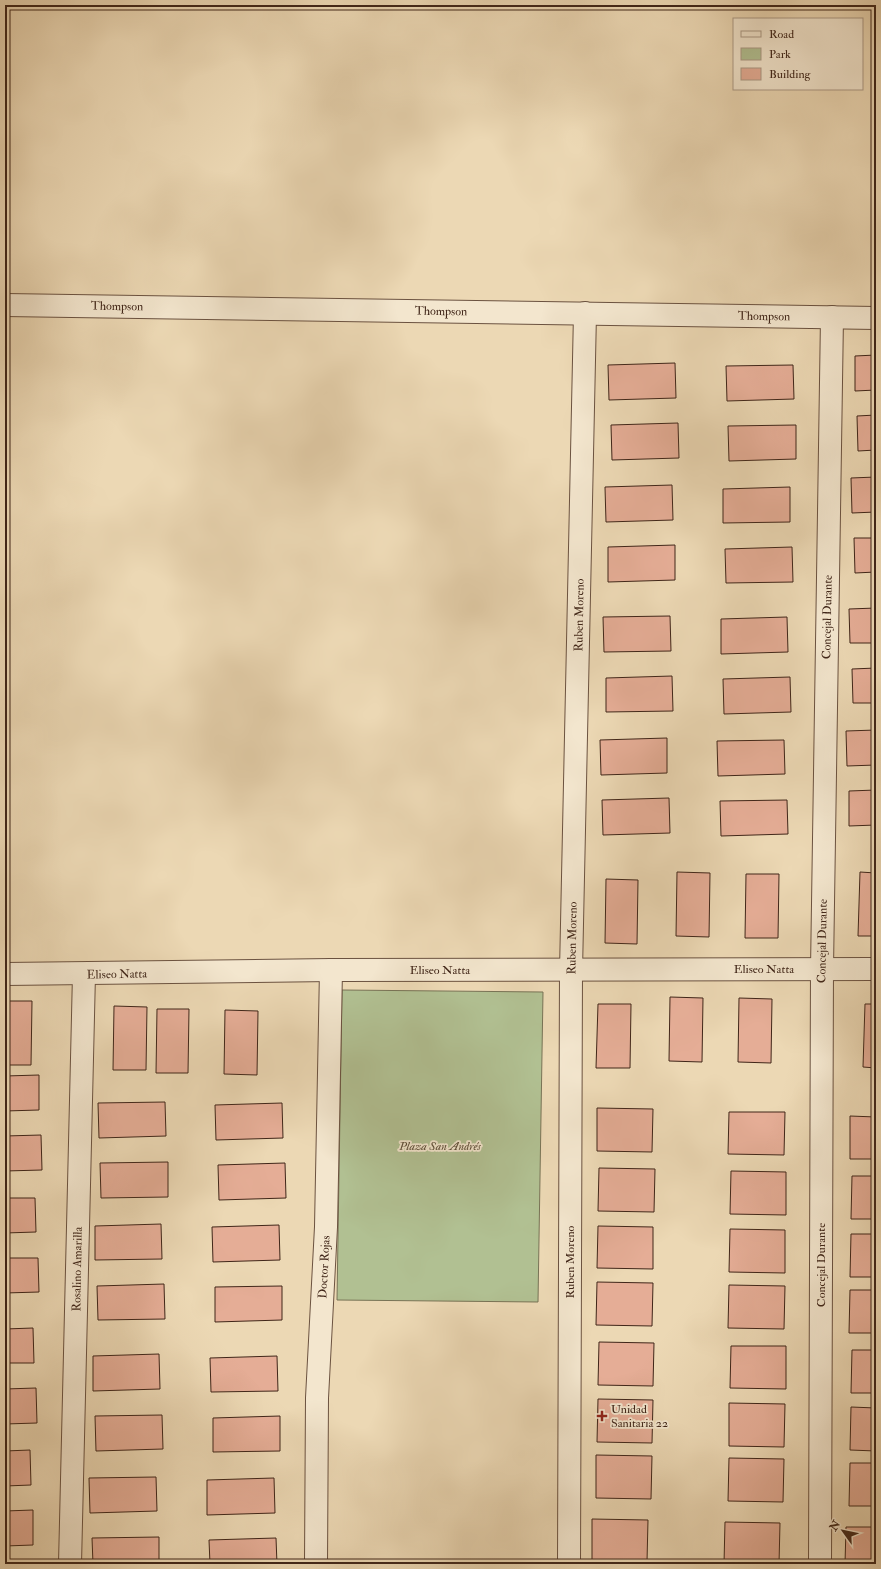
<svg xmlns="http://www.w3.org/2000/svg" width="881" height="1569" viewBox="0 0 881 1569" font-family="'IM FELL Double Pica',serif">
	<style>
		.green { fill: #b1c092; stroke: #787356 }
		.building { fill: #e5ad96; stroke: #402619 }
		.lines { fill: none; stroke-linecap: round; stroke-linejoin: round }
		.street-casing { stroke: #6b5240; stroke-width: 24 }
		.street { stroke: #f3e6ce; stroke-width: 22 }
		.poi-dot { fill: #8f2418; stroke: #f3e6ce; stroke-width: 1.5 }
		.labels { text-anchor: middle; stroke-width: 3.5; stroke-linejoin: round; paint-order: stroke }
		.street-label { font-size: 12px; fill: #402619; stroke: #f3e6ce }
		.park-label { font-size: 12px; font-style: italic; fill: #5c4c37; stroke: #f3e6ce }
		.poi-label { font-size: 12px; fill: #402619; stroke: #f3e6ce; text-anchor: start }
	</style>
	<rect width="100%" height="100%" fill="#ecd8b4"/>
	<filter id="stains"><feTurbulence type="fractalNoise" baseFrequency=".005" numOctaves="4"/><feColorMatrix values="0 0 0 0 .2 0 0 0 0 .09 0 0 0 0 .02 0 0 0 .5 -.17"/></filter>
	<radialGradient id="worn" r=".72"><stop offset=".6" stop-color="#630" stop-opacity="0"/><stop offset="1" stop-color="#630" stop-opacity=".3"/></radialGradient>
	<path class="green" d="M342 990 543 992 538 1302 337 1300Z"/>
	<g class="building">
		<path d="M876 355V390L855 391V356Z"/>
		<path d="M675 363 676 398 609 400 608 365Z"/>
		<path d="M793 365 794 399 727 401 726 366Z"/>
		<path d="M876 415V450L858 451 857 416Z"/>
		<path d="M678 423 679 458 612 460 611 425Z"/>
		<path d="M796 425V459L729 461 728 426Z"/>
		<path d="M876 477V512L852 513 851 478Z"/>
		<path d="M672 485 673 520 606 522 605 487Z"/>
		<path d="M790 487V522L723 523V489Z"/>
		<path d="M854 538H876V572L855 573Z"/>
		<path d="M675 545V580L608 582V547Z"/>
		<path d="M792 547 793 582 726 583 725 549Z"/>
		<path d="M876 608V643H850L849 609Z"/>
		<path d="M670 616 671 651 604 652 603 617Z"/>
		<path d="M787 617 788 652 721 654V619Z"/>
		<path d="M876 668V703H853L852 669Z"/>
		<path d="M672 676 673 711 606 712V678Z"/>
		<path d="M790 677 791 712 724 714 723 679Z"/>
		<path d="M876 730V765L847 766 846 731Z"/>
		<path d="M667 738V773L601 775 600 740Z"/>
		<path d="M784 740 785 774 718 776 717 741Z"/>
		<path d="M876 790V825L849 826V791Z"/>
		<path d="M669 798 670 833 603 835 602 800Z"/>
		<path d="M787 800 788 834 721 836 720 801Z"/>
		<path d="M677 872 710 873 709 937 676 936Z"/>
		<path d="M860 872 876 873V936H858Z"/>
		<path d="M746 874H779L778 938H745Z"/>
		<path d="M606 879 638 880 637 944 605 943Z"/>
		<path d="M670 997 703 998 702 1062 669 1061Z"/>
		<path d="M739 998 772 999 771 1063 738 1062Z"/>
		<path d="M5 1001H32L31 1065H5Z"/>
		<path d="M598 1004H631L630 1068H596Z"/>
		<path d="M865 1004H876V1068L863 1067Z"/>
		<path d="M114 1006 147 1007 146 1070H113Z"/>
		<path d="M157 1009H189L188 1073H156Z"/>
		<path d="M225 1010 258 1011 257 1075 224 1074Z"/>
		<path d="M39 1075V1110L5 1111V1076Z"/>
		<path d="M165 1102 166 1136 99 1138 98 1103Z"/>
		<path d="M282 1103 283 1138 216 1140 215 1105Z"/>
		<path d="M597 1108 653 1109 652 1152 597 1151Z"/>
		<path d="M729 1112H785L784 1155 728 1154Z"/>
		<path d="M850 1116 876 1117V1159H850Z"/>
		<path d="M41 1135 42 1170 5 1171V1136Z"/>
		<path d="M168 1162V1197L101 1198 100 1163Z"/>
		<path d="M285 1163 286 1198 219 1200 218 1165Z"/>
		<path d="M599 1168 655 1169 654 1212 598 1211Z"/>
		<path d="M731 1171 786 1172V1215L730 1214Z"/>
		<path d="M852 1176H876V1219H851Z"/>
		<path d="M5 1198H35L36 1232 5 1233Z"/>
		<path d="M161 1224 162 1259 95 1260V1226Z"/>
		<path d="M279 1225 280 1260 213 1262 212 1227Z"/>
		<path d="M598 1226 653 1227V1269L597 1268Z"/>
		<path d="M730 1229 785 1230V1273L729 1272Z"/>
		<path d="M851 1234H876V1277H850Z"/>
		<path d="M5 1258H38L39 1292 5 1293Z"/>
		<path d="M597 1282 653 1283 652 1326 596 1325Z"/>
		<path d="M164 1284 165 1319 98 1320 97 1286Z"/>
		<path d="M729 1285 785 1286 784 1329 728 1328Z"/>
		<path d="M282 1286V1320L215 1322V1287Z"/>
		<path d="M850 1290H876V1333H849Z"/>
		<path d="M33 1328 34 1363H5V1329Z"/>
		<path d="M599 1342 654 1343 653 1386 598 1385Z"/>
		<path d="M731 1346H786V1389L730 1388Z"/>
		<path d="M852 1350H876V1393H851Z"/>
		<path d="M159 1354 160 1389 93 1391V1356Z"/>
		<path d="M277 1356 278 1391 211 1392 210 1358Z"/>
		<path d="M36 1388 37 1423 5 1424V1389Z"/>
		<path d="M598 1399 653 1400 652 1443 597 1442Z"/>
		<path d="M729 1403 785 1404 784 1447 729 1446Z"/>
		<path d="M851 1407 876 1408V1451L850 1450Z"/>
		<path d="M162 1415 163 1449 96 1451 95 1416Z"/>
		<path d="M280 1416V1451L213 1452V1418Z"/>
		<path d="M30 1450 31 1485 5 1486V1451Z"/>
		<path d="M596 1455 652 1456 651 1499 596 1498Z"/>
		<path d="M729 1458 784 1459 783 1502 728 1501Z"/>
		<path d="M850 1463H876V1506H849Z"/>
		<path d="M156 1477 157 1511 90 1513 89 1478Z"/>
		<path d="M274 1478 275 1513 207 1515V1480Z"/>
		<path d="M33 1510V1545L5 1546V1511Z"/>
		<path d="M592 1519 648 1520 647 1562H592Z"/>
		<path d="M725 1522 780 1523 779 1564H724Z"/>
		<path d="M846 1527H876V1564H845Z"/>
		<path d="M159 1537V1564H93L92 1538Z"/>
		<path d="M276 1538 277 1564H210L209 1540Z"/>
	</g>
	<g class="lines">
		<g class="street-casing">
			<g id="street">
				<path d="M5 305 876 318"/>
				<path d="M5 974 331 970 876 969"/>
				<path d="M70 1564 84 974"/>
				<path d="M316 1564 317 1398 326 1227 331 970"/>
				<path d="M569 1564 571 971 585 313"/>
				<path d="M820 1564 822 969 832 317"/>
			</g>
		</g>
		<use href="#street" class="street"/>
	</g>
	<path class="poi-dot" d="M600 1410h4v4h4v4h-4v4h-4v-4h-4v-4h4z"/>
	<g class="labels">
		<g class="street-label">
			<text transform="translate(117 306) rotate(1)" y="4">Thompson</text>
			<text transform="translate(441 311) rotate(1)" y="4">Thompson</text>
			<text transform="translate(764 316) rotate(1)" y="4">Thompson</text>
			<text transform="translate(579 615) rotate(-89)" y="4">Ruben Moreno</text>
			<text transform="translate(827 617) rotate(-89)" y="4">Concejal Durante</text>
			<text transform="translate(572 938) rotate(-89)" y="4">Ruben Moreno</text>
			<text transform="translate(822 941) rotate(-89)" y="4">Concejal Durante</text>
			<text x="764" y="973">Eliseo Natta</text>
			<text x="440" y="974">Eliseo Natta</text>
			<text transform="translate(117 974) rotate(-1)" y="4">Eliseo Natta</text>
			<text transform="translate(570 1262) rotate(-90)" y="4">Ruben Moreno</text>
			<text transform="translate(821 1265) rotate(-90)" y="4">Concejal Durante</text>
			<text transform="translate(324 1267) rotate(-87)" y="4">Doctor Rojas</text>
			<text transform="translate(77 1269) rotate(-89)" y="4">Rosalino Amarilla</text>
		</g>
		<g class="park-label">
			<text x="440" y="1150">Plaza San Andrés</text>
		</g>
		<g class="poi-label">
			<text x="611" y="1413">Unidad<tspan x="611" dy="14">Sanitaria 22</tspan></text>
		</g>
	</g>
	<rect width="881" height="1569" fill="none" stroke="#ecd8b4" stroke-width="20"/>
	<rect x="6" y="6" width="869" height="1557" fill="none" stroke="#402619" stroke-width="2"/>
	<rect x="10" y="10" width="861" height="1549" fill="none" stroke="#402619"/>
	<rect x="733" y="18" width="130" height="72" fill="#f3e6ce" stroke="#ab9986"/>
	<rect x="741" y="31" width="20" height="6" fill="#f3e6ce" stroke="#ab9986"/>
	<text x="769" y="38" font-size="12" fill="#402619">Road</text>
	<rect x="741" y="48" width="20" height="12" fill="#b1c092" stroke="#ab9986"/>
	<text x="769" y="58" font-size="12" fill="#402619">Park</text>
	<rect x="741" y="68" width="20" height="12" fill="#e5ad96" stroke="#ab9986"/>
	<text x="769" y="78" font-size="12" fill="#402619">Building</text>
	<g transform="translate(843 1531) rotate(303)" stroke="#f3e6ce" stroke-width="3" paint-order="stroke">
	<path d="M0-3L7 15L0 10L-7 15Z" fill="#402619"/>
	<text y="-6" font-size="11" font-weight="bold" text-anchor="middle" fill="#402619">N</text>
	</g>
	<rect width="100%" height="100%" filter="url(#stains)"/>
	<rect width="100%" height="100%" fill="url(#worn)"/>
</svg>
